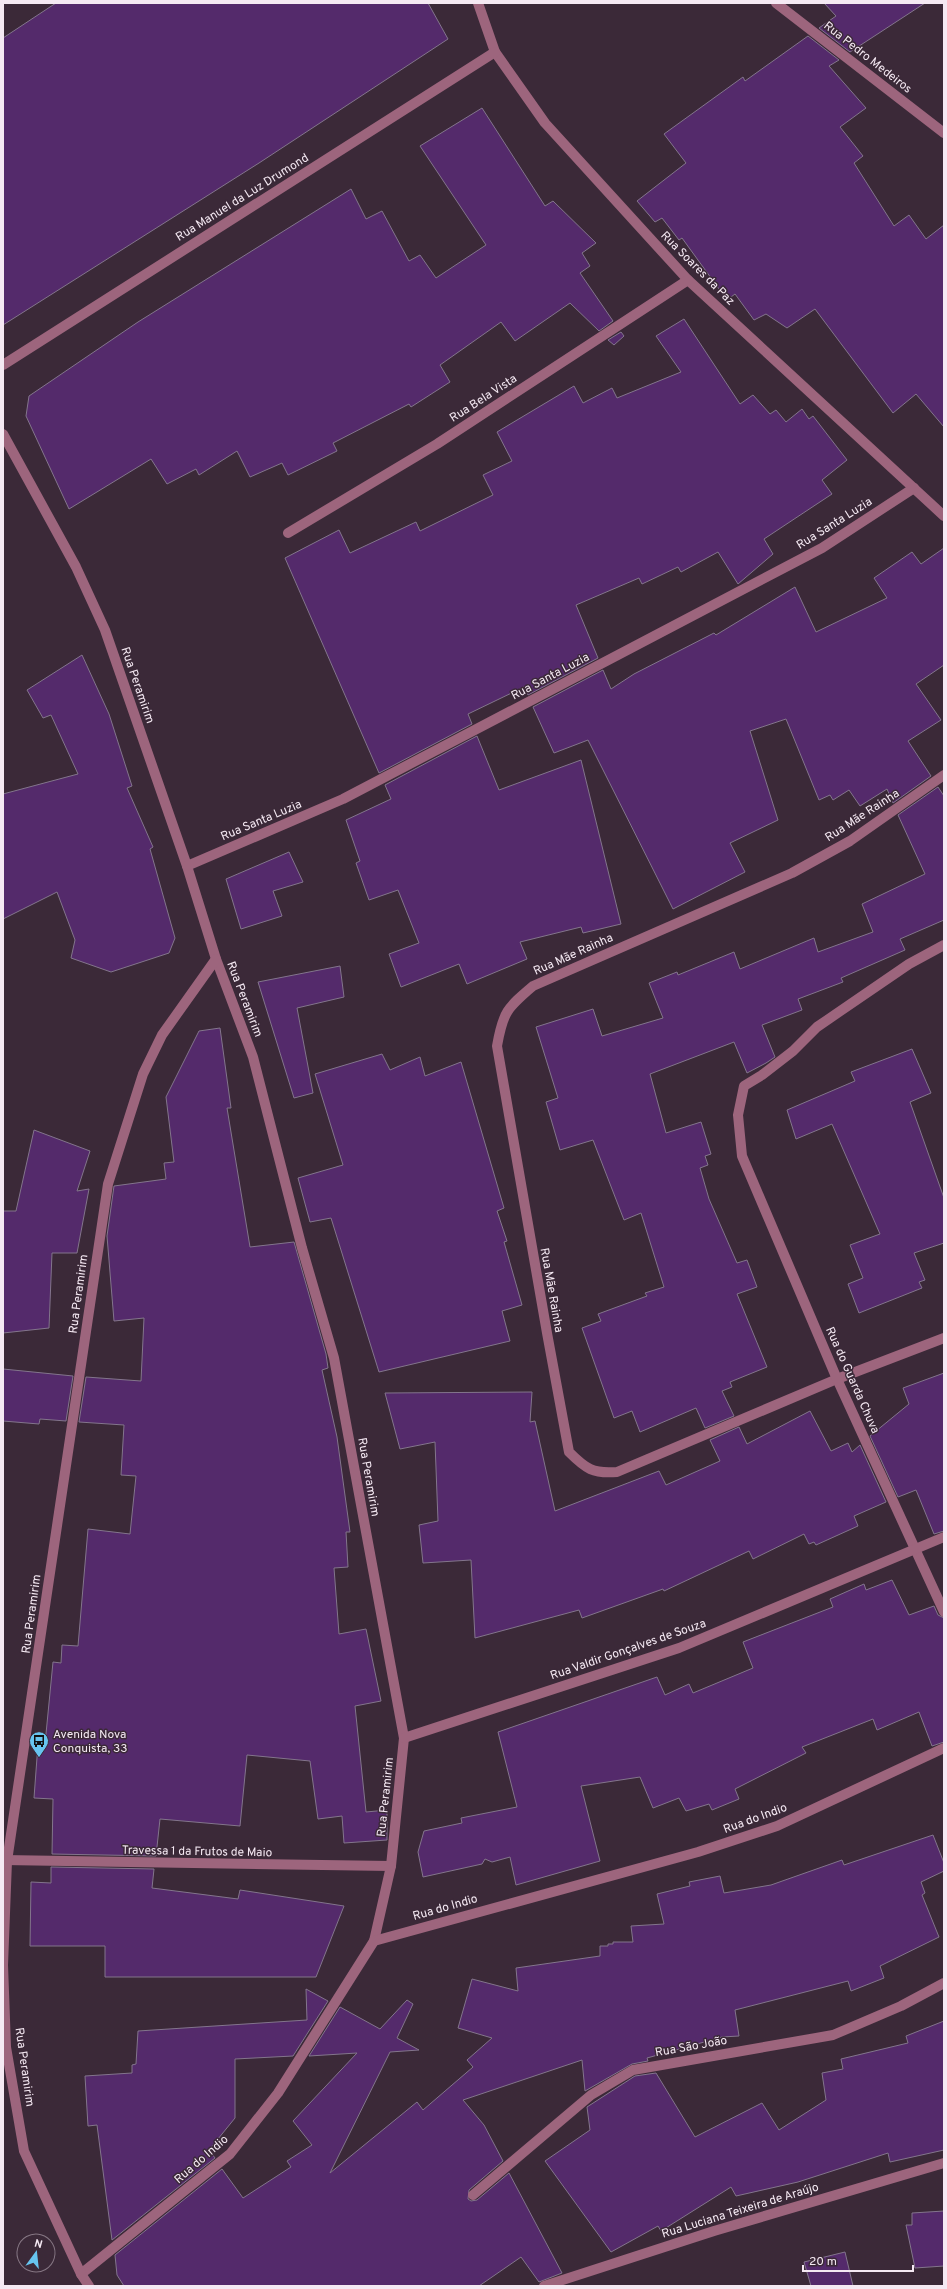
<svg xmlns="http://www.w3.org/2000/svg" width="947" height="2289" viewBox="0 0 947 2289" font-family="Overpass,sans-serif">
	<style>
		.building { fill: #542a6b; stroke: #83758c }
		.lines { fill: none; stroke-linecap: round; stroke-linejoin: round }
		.minor { stroke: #9d657d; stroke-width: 10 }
		.labels { text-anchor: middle; stroke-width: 3; stroke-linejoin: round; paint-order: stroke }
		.street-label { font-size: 12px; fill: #f5e9f3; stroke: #3b2938 }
		.poi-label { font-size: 12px; fill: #f5e9f3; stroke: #3b2938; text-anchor: start }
	</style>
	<rect width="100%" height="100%" fill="#3b2938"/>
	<g class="building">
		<path d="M56 3H428L448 39 259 163 3 325V38Z"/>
		<path d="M824 3H925L850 52 819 28 836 16Z"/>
		<path d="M808 36 839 60 829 66 866 108 840 127 863 156 854 163 894 226 909 215 926 239 944 225V427L916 394 893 413 815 309 787 328 766 314 754 320 735 294 727 300 682 238 679 240 662 218 655 222 637 201 686 163 664 134 743 77 745 81Z"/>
		<path d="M482 108 545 206 553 201 596 243 582 253 590 266 580 273 613 321 599 331 570 303 515 341 501 322 440 365 450 382 411 407 409 404 333 443 337 451 288 475 282 463 250 477 237 451 199 475 196 469 167 484 151 459 69 509 26 416 29 396 138 322 351 189 366 219 382 211 409 261 420 255 436 278 486 245 420 146Z"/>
		<path d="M684 319 740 404 753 395 770 414 776 410 786 422 802 409 809 419 813 416 847 460 822 480 832 494 764 539 773 554 738 584 718 552 681 572 678 567 642 584 639 578 576 605 598 658 528 695 524 687 468 714 472 724 379 773 285 558 339 530 350 553 416 522 420 531 493 495 483 475 512 461 497 432 574 386 583 403 612 388 617 398 681 372 656 336Z"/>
		<path d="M621 332 624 336 614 345 608 340Z"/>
		<path d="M944 548V665L916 684 941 720 908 741 931 776 893 803 887 789 860 806 849 790 833 800 830 795 819 800 786 719 750 731 778 820 730 843 745 872 673 909 588 740 554 753 533 707 603 670 611 689 634 674 714 633 716 635 795 587 816 632 887 598 874 578 912 552 921 564Z"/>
		<path d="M82 655 109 714 132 786 127 788 153 847 150 849 175 938 169 953 111 972 71 958 75 940 57 892 3 919V794L78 774 51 715 43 718 27 690Z"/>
		<path d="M477 736 499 790 581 760 621 924 583 933 581 927 520 942 527 959 467 984 459 964 401 987 389 954 419 943 398 890 369 900 356 863 360 861 346 820 391 799 385 785Z"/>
		<path d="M938 787 944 796V920L900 939 905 950 841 978 843 982 798 999 802 1010 762 1025 775 1057 766 1063 747 1073 734 1042 650 1074 666 1133 701 1122 711 1154 705 1156 708 1165 700 1168 709 1199 737 1263 747 1260 757 1287 737 1294 767 1367 730 1382 732 1387 722 1391 734 1416 705 1428 696 1408 640 1432 632 1411 614 1418 582 1328 601 1321 598 1314 647 1296 645 1293 664 1287 641 1213 624 1220 593 1140 560 1150 546 1102 558 1098 536 1027 593 1009 602 1036 663 1018 649 983 677 972 678 975 734 952 740 969 814 938 818 952 873 932 862 904 925 874 898 815Z"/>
		<path d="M289 852 303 882 273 891 282 916 241 929 226 879Z"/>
		<path d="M340 966 344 997 297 1008 313 1093 294 1098 258 982Z"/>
		<path d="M220 1028 231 1108H227L250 1247 294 1242 326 1354 328 1368 322 1370 337 1437 350 1532H346L348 1567 334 1568 339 1634 366 1629 381 1701 355 1706 366 1812 387 1810V1840L344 1843 342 1816 318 1819 310 1761 247 1755 240 1826 160 1819 156 1856 52 1854 53 1799 34 1798 38 1744H45L53 1662 61 1663 62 1645 78 1646 88 1529 130 1534 136 1476 121 1475 124 1425 79 1422 86 1377 141 1381 144 1318 114 1321 107 1236 114 1186 166 1179 164 1163 174 1162 166 1097 199 1031Z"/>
		<path d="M912 1049 931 1093 910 1102 944 1198V1243L914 1253 925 1280 919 1282 922 1288 859 1313 848 1284 863 1278 850 1245 880 1234 832 1124 796 1139 787 1110 855 1081 851 1072Z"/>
		<path d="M382 1054 390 1070 420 1057 425 1076 461 1062 504 1208 497 1211 507 1241 504 1242 522 1305 502 1311 510 1341 379 1372 331 1218 310 1222 298 1178 343 1165 315 1074Z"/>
		<path d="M34 1130 90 1151 77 1191 89 1189 77 1253H52L49 1328 3 1333V1211H16Z"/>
		<path d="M3 1369 73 1376 66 1421 40 1419 39 1424 3 1421Z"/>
		<path d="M944 1373V1531L934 1534 916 1490 898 1497 870 1436 909 1404 903 1388Z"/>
		<path d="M532 1392 530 1422 535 1421 555 1511 659 1471 666 1485 720 1461 710 1440 739 1427 747 1444 810 1411 831 1451 848 1443 852 1452 860 1445 886 1502 854 1516 858 1526 816 1545 814 1542 809 1544 804 1534 753 1559 749 1551 664 1591 663 1589 582 1618 579 1610 475 1638 471 1560 423 1563 419 1525 438 1521 435 1442 400 1449 385 1393Z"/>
		<path d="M892 1580 909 1615 934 1606 938 1615 944 1618V1742L932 1746 919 1712 877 1730 873 1719 802 1747 806 1753 735 1789 739 1799 712 1810 709 1804 686 1811 679 1798 653 1808 640 1777 581 1786 600 1861 516 1885 510 1857 492 1862 485 1859 482 1864 423 1877 418 1852 424 1831 462 1823 461 1818 517 1807 498 1732 657 1677 665 1695 689 1684 693 1693 753 1668 743 1642 833 1607 830 1599 864 1584 866 1590Z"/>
		<path d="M933 1835 944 1863V1871L921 1882 925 1893 922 1895 939 1937 880 1966 884 1978 851 1991 848 1981 735 2010 739 2036 722 2037 647 2058 648 2061 632 2064 585 2091 582 2060 463 2100 484 2125 503 2161 469 2190 468 2199 471 2201 477 2200 509 2173 562 2273 539 2282 521 2257 479 2286H124L117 2275 115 2255 222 2169 243 2198 291 2167 287 2161 312 2145 293 2121 357 2053 309 2056 340 2007 380 2029 407 2000 413 2004 397 2038 419 2050 390 2052 330 2173 417 2102 423 2110 473 2067 467 2060 492 2038 458 2028 472 1979 518 1991 516 1968 600 1956V1946H608V1944H613V1942H633L631 1926 664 1924 657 1894 690 1886 689 1882 720 1876 724 1893 771 1885 842 1860 844 1865Z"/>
		<path d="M51 1867 154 1869 152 1888 238 1899 240 1890 344 1906 316 1977H105V1946H30L31 1882 51 1883Z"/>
		<path d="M306 1989 328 2001 293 2056 235 2059V2118L209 2150 215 2158 112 2240 97 2125 88 2126 85 2076 132 2073V2065L136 2064 138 2031 307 2020Z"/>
		<path d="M944 2021V2150L890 2162 888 2153 798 2182 736 2196 731 2187 661 2231 658 2226 611 2252 545 2161 590 2130 587 2107 635 2076 656 2073 695 2137 762 2103 779 2130 826 2100 822 2073 843 2069 841 2059 908 2043 906 2036Z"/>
		<path d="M944 2211V2266L915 2268 906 2225H912V2213Z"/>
		<path d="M845 2252 853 2286H811L804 2262Z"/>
	</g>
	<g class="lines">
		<g class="minor">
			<path d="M478 3 495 52 545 123 688 280 944 516"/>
			<path d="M776 3 944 133"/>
			<path d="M3 365 495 52"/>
			<path d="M3 434 76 567 105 630 187 866 216 959 253 1057 302 1248 334 1358 404 1738 391 1866 374 1941"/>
			<path d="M288 533 437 444 688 280"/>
			<path d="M944 775 850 841 792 873 533 986C507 1008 503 1012 497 1046L547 1333 569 1452C586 1469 593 1474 617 1472L837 1379 944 1338"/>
			<path d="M187 866 343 799 822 548 914 488"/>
			<path d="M944 945 909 964 817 1027 793 1051 762 1075 744 1086 738 1115 742 1156 837 1379 944 1612"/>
			<path d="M404 1738 679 1648 944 1537"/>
			<path d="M3 1860 391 1866"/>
			<path d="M473 2195 591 2095 633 2070 833 2035 901 2006 944 1983"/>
			<path d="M81 2274 230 2154 278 2093 374 1941 698 1852 777 1826 944 1748"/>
			<path d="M89 2286 81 2274 24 2151 6 2047 3 1965 7 1861 108 1184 143 1074 162 1035 216 959"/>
			<path d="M544 2286 714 2231 944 2163"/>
		</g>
	</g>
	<defs>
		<g id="bus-pin" transform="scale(1)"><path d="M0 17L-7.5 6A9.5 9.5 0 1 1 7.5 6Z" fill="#67c4ef" stroke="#3b2938"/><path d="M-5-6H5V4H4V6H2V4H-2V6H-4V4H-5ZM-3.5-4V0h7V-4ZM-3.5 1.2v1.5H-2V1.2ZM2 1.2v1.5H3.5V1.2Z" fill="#111"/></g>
	</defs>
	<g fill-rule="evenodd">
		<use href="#bus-pin" x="39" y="1741"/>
	</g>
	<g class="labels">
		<g class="street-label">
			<text transform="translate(868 57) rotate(38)" y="4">Rua Pedro Medeiros</text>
			<text transform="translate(242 197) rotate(-32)" y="4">Rua Manuel da Luz Drumond</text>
			<text transform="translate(698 268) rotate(45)" y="4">Rua Soares da Paz</text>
			<text transform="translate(483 398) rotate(-33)" y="4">Rua Bela Vista</text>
			<text transform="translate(834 523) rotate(-32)" y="4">Rua Santa Luzia</text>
			<text transform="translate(550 676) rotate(-28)" y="4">Rua Santa Luzia</text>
			<text transform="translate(138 685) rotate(71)" y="4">Rua Peramirim</text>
			<text transform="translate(862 815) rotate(-33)" y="4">Rua Mãe Rainha</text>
			<text transform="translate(261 820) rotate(-23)" y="4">Rua Santa Luzia</text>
			<text transform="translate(573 954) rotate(-24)" y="4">Rua Mãe Rainha</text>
			<text transform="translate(245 999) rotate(69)" y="4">Rua Peramirim</text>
			<text transform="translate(552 1290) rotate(80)" y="4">Rua Mãe Rainha</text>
			<text transform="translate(78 1294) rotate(-82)" y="4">Rua Peramirim</text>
			<text transform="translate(853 1380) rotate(66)" y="4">Rua do Guarda Chuva</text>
			<text transform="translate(369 1477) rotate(80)" y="4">Rua Peramirim</text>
			<text transform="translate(31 1614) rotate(-82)" y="4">Rua Peramirim</text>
			<text transform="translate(628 1649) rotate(-19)" y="4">Rua Valdir Gonçalves de Souza</text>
			<text transform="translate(385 1797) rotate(-84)" y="4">Rua Peramirim</text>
			<text transform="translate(755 1818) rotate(-20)" y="4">Rua do Indio</text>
			<text transform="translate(197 1851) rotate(1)" y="4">Travessa 1 da Frutos de Maio</text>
			<text transform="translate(445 1907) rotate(-16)" y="4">Rua do Indio</text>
			<text transform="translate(691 2046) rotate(-10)" y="4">Rua São João</text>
			<text transform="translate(25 2067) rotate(82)" y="4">Rua Peramirim</text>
			<text transform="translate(201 2159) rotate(-41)" y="4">Rua do Indio</text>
			<text transform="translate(740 2210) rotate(-17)" y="4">Rua Luciana Teixeira de Araújo</text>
		</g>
		<g class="poi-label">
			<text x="53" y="1738">Avenida Nova<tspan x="53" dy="14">Conquista, 33</tspan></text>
		</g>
	</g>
	<rect width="947" height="2289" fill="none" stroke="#f5e9f3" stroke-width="8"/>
	<g transform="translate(36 2253) rotate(15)"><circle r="19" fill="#3b2938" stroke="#857683"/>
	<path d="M0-3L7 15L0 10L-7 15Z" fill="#67c4ef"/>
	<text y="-6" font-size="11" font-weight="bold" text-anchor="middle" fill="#f5e9f3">N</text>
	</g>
	<path d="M803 2265v6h110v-6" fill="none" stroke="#f5e9f3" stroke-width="2"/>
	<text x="809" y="2265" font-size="12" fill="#f5e9f3" stroke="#3b2938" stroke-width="3" paint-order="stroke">20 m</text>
</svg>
